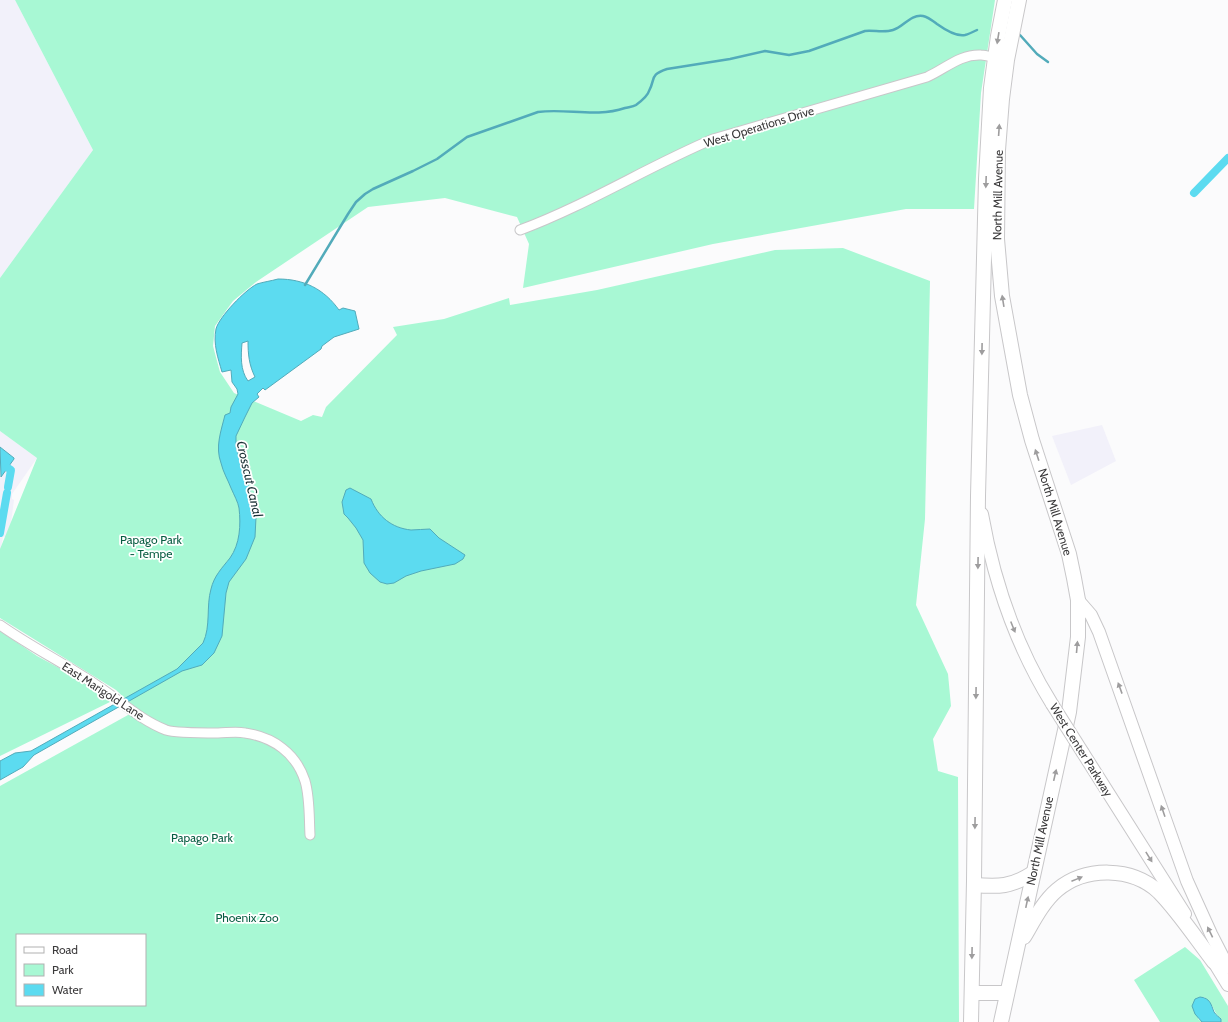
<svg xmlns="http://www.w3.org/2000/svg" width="1228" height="1022" viewBox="0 0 1228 1022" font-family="Cabin,sans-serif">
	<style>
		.built { fill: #f2f1fa }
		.green { fill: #a8f8d4; fill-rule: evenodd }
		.water { fill: #5cdbf0; stroke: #52abba; fill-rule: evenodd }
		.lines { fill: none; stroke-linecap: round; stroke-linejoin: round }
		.stream { stroke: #52abba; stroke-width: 2.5 }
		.canal { stroke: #5cdbf0; stroke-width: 8 }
		.street-casing { stroke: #c8c7c9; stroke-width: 11 }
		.secondary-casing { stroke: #c8c7c9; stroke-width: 14 }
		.primary-casing { stroke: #c8c7c9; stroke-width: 16 }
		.street { stroke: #fff; stroke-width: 9 }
		.secondary { stroke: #fff; stroke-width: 12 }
		.primary { stroke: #fff; stroke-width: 14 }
		.secondary-bridge-casing { stroke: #c8c7c9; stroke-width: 14; stroke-linecap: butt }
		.secondary-bridge { stroke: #fff; stroke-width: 12 }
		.oneway { fill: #9e9d9e }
		.labels { text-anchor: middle; stroke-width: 3.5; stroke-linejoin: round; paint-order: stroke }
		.street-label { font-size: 12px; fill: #3c3b3c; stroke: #fff }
		.park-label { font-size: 12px; fill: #075d42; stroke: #fff }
		.water-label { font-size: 13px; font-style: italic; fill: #1b3135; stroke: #fff }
	</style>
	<rect width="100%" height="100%" fill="#fbfbfc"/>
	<g class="built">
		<path d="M0 0H15L93 150 0 278Z"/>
		<path d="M1102 425 1116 461 1071 485 1052 436Z"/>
		<path d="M0 431 37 458 12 494V499L14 500 9 538 3 537 0 554Z"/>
	</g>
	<g class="green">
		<path d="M15 0H995L981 93 974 209H906L713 244 523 288 529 244 517 217 445 198 368 207 256 282 233 301 215 326 213 346 220 372 234 393 301 421 313 415 322 417 326 407 397 335 393 327 444 319 509 298 510 305 597 290 775 250 843 248 930 281 925 519 916 605 948 674 951 706 933 739 938 771 958 777 959 1022H0V786L137 710 116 690 0 618V549L37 458 0 431V278L93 150ZM17 935H145V1005H17Z"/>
		<path d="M0 631 37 656 76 677 112 701 0 756Z"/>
		<path d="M1185 947 1200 960 1228 1006V1022H1221V1019C1212 1011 1215 1005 1204 997L1198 1019 1202 1022H1160L1134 980Z"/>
	</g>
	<g class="water">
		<path d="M278 279C304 279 324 289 339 310L343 308 355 311 359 329 334 337 322 346 321 349 265 390 263 388 257 394 259 397 252 403 245 417 236 436V447L254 504 256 517 255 537 246 559 229 582 226 593 222 636 214 653 202 665 182 671 34 755 23 767 0 780V761L15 753 31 751 177 669 203 643C211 626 206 606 211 589 214 576 222 568 230 558 240 544 241 525 239 508 238 502 234 495 231 488 228 480 223 472 221 463 215 447 221 431 225 415L230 413 231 407 238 394 237 389 232 382 231 370 222 372C218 358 213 344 216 329 219 317 245 290 257 284 263 282 271 281 278 279ZM248 341C248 354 249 365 255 377L248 381C240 370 241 356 242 343Z"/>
		<path d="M0 447 14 458V459L1 477Z"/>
		<path d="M350 488 371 499C378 517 392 528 411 530 417 530 424 529 430 529L439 538 465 555 463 559 455 564 421 571 406 576 394 583 387 584 380 582 370 573 364 563 363 540 356 528 348 518 344 514 342 502 346 490Z"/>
		<path d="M1200 997C1210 998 1211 1004 1214 1012 1216 1015 1219 1017 1221 1019V1022H1202L1195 1014 1192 1006 1195 999Z"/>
	</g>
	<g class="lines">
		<g class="stream">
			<path d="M1020 35 1037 54 1048 62"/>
			<path d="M305 285 348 214 356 202 365 194 373 189 413 171 437 159 467 137 538 112C567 108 595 118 625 108 628 107 633 107 636 105 640 102 648 95 649 91 656 78 649 75 667 69L730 59 765 51 789 55 809 51 865 31C874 30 884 33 893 30 904 27 910 14 923 16 928 17 933 21 937 24 944 29 956 37 965 35 969 34 973 32 977 30"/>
		</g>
		<g class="canal">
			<path d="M1194 193 1228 158"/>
			<path d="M8 487 11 470 8 468"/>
			<path d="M0 533 7 493"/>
		</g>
		<g class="street-casing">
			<g id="street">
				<path d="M520 230C587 205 647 167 713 139L927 77C945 69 960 54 981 55 987 55 993 58 1000 59"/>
				<path d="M0 625C31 647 66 664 98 686 121 701 140 720 166 730 175 733 207 733 218 733 226 733 236 731 245 733 273 737 296 753 305 781 310 798 309 818 310 835"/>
			</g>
		</g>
		<g class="secondary-casing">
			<g id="secondary">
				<path d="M982 514C994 582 1016 646 1052 704"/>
				<path d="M1078 600 1091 615 1099 632 1187 881 1211 934 1228 967"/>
				<path d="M1083 753 1185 914"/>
				<path d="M1209 954 1228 985"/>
			</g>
		</g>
		<g class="primary-casing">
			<g id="primary">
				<path d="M974 885C999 887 1011 887 1033 873"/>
				<path d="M1024 937C1034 920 1043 902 1057 890 1086 866 1132 867 1159 892 1178 911 1197 940 1214 962"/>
				<path d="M972 993H1007"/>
				<path d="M971 1022 974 881 978 496 986 179 991 88 998 36 1005 0"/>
				<path d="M1001 1022 1069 712 1078 637V600L1074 578 1069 554 1032 440 1020 395 1002 296 997 239 998 150 1002 99 1007 60 1019 0"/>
			</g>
		</g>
		<use href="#street" class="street"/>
		<use href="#secondary" class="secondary"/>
		<use href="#primary" class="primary"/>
		<g class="secondary-bridge-casing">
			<path id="secondary-bridge" d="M1052 704 1083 753"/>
		</g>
		<use href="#secondary-bridge" class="secondary-bridge"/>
	</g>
	<defs><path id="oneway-solid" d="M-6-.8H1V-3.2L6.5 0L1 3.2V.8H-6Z"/></defs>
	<g class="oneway">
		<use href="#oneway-solid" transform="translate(998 38) rotate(99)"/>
		<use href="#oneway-solid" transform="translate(999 130) rotate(-86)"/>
		<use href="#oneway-solid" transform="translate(986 182) rotate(92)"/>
		<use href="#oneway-solid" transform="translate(1003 301) rotate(-99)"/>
		<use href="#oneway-solid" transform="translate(982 349) rotate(91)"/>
		<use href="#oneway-solid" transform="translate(1037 455) rotate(-108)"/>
		<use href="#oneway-solid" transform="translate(978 563) rotate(91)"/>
		<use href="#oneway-solid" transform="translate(1013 627) rotate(68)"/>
		<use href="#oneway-solid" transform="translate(1077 647) rotate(-85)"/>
		<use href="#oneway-solid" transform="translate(1120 688) rotate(-110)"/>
		<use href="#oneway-solid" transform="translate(976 693) rotate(91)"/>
		<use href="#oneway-solid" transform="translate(1055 775) rotate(-77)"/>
		<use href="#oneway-solid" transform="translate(1163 811) rotate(-109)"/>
		<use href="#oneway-solid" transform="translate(975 823) rotate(91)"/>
		<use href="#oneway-solid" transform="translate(1149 857) rotate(58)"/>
		<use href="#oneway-solid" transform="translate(1077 879) rotate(-22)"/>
		<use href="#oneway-solid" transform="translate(1027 902) rotate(-78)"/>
		<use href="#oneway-solid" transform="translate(1210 932) rotate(-116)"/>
		<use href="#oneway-solid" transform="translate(972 953) rotate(91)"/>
	</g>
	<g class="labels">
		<g class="street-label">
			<text transform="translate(759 127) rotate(-17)" y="4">West Operations Drive</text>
			<text transform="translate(998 195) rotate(-89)" y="4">North Mill Avenue</text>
			<text transform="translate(1055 512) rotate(73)" y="4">North Mill Avenue</text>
			<text transform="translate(103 691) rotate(33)" y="4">East Marigold Lane</text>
			<text transform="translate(1081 750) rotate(58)" y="4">West Center Parkway</text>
			<text transform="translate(1040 841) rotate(-78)" y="4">North Mill Avenue</text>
		</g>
		<g class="park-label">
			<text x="151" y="544">Papago Park<tspan x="151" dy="14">- Tempe</tspan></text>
			<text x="202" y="842">Papago Park</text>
			<text x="247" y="922">Phoenix Zoo</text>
		</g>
		<g class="water-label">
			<text transform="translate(250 479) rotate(77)" y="5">Crosscut Canal</text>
		</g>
	</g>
	<rect x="16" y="934" width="130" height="72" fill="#ffffff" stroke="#b1b1b1"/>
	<rect x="24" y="947" width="20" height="6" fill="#ffffff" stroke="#b1b1b1"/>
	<text x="52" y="954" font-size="12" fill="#3c3b3c">Road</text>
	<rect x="24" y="964" width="20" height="12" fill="#a8f8d4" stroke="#b1b1b1"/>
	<text x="52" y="974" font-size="12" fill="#3c3b3c">Park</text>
	<rect x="24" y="984" width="20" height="12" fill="#5cdbf0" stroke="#b1b1b1"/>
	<text x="52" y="994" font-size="12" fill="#3c3b3c">Water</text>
</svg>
